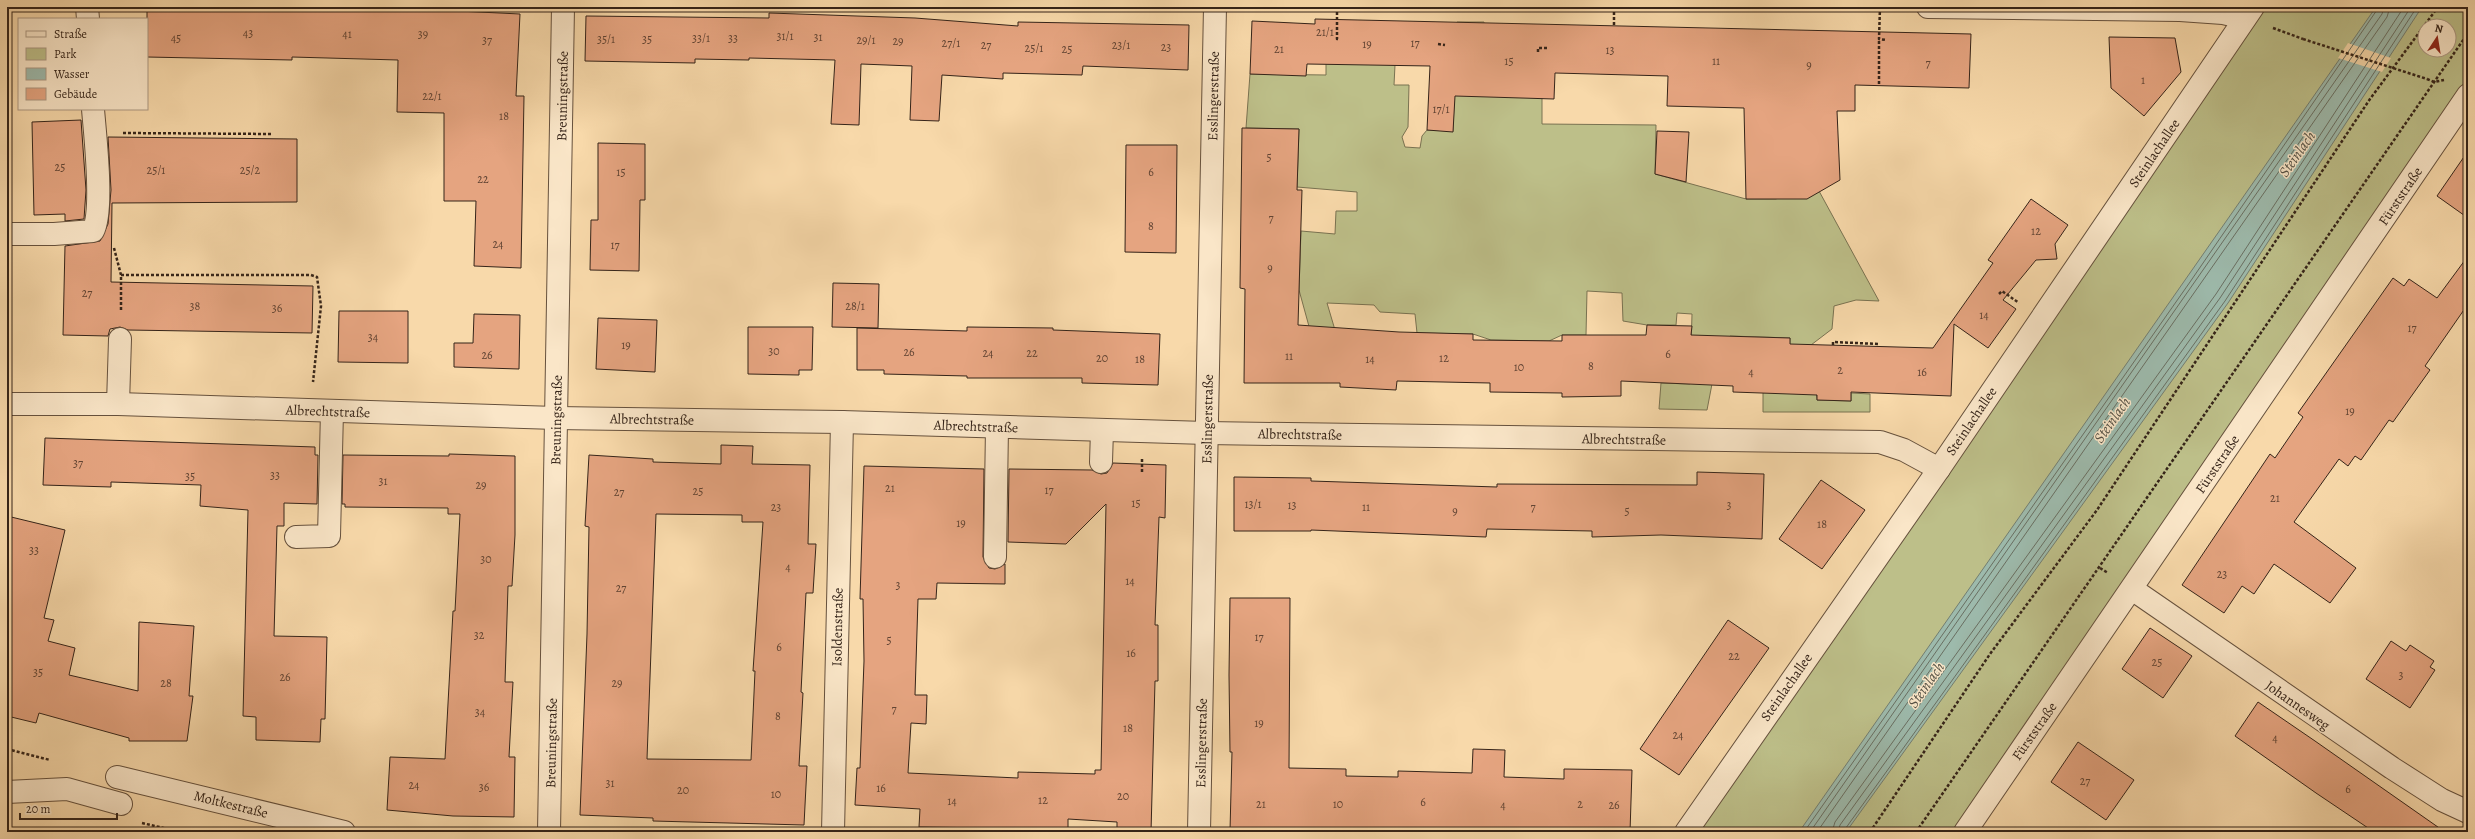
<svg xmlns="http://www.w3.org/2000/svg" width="2475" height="839" viewBox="0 0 2475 839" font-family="Alegreya,serif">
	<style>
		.green { fill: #bdbf89; stroke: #797251; fill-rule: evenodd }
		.water { fill: #9dbaac; stroke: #737e71 }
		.pier { fill: #f8d9aa }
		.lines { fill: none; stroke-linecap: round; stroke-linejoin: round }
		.shore { stroke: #696f62; stroke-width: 1 }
		.building { fill: #e5a480; stroke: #352419; fill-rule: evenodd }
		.minor-casing { stroke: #66513d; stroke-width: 24 }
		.path { stroke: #352419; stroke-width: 2.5; stroke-dasharray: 3 2; stroke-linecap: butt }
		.minor { stroke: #fae6c8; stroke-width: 22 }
		.path-bridge { stroke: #352419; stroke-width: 2.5; stroke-dasharray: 3 2; stroke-linecap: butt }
		.labels { text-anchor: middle; stroke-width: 3; stroke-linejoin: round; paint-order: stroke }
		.number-label { font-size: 12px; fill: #614433 }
		.street-label { font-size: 14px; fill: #352419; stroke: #fae6c8 }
		.water-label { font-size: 15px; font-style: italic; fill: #545145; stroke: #fae6c8 }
	</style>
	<rect width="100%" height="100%" fill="#f8d9aa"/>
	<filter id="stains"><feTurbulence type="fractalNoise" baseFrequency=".005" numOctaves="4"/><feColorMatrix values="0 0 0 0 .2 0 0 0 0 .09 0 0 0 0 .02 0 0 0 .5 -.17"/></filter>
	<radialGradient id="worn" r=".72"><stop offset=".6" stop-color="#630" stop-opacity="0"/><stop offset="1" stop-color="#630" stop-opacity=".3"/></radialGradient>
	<g class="green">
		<path d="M2253 7H2468V94L1965 832H1687ZM2425 26H2449V50H2425Z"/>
		<path d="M1457 22H1484L1483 51 1542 97V124L1656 125 1655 174 1746 199H1776L1802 185 1819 191 1879 301 1856 300 1834 306 1832 329 1811 345 1817 400 1851 401V393L1870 394V412H1763V393L1788 386 1790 338 1730 336 1712 384 1707 410 1659 409 1661 383 1690 384 1692 314 1677 313 1676 325H1647L1623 321 1622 293 1587 291 1586 335H1562L1549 341 1491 340 1473 334 1417 333 1415 314 1380 312 1374 305 1327 303 1335 330H1310L1299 290 1301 231 1335 234 1336 211H1357V192L1297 187 1299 129 1246 128 1250 74 1326 75V47L1395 65 1394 85H1409L1408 127 1402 137 1405 147 1420 148 1422 136 1427 130 1453 131Z"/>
	</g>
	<path class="water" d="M2376 7H2422L2228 303 1846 832H1799Z"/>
	<path class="pier" d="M2348 43 2391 58 2382 72 2338 58Z"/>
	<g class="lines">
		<g class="shore">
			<path d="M1804 832 2190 282 2379 7"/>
			<path d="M1810 832 2382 14 2384 7"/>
			<path d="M1817 832 2387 17 2390 7"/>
			<path d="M1832 832 1835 822 2216 294 2404 7"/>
			<path d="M1838 832 1840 825 2220 298 2411 7"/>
			<path d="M1843 832 2225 301 2417 7"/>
		</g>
	</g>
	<g class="building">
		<path d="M147 7H292V9L458 11 520 14 516 96H524L521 268 474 266 476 201H444V113L397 112 398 60 292 57V60L147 57Z"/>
		<path d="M769 13 915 18 1018 26V22L1189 25 1188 70 1083 66 1082 75 1003 73V79L942 75 939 121 910 120 912 66 861 64 859 125 831 124 835 60 749 58V60L695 59V63L585 61 586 16 769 18Z"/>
		<path d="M1315 19 1971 34 1969 88 1855 85V111H1837L1840 180 1807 199H1746L1744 108 1667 106 1668 76 1555 73 1554 99 1455 96 1453 132 1427 130 1430 66 1307 64 1306 76 1250 74 1252 21 1315 24Z"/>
		<path d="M2109 37 2175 38 2181 72 2144 116 2111 88Z"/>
		<path d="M81 120 86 190 84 219 65 221V214L34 215 32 122Z"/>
		<path d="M1242 128 1299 129 1297 190H1302L1298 325 1399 332 1473 334V340L1562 341V335H1646L1647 325 1692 326 1691 335 1790 338V344L1933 348 1993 263 1988 260 2031 199 2068 225 2055 244 2057 259 2036 260 2003 300 2016 309 1988 348 1954 324 1951 396 1851 392V401L1817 400V395L1733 392V386L1621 381V396L1562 397V393L1490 392V383L1397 381 1396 390 1340 387V383H1244L1245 289 1240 288Z"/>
		<path d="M1657 131 1689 132 1686 182 1655 174Z"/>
		<path d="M108 137 297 139V202L112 203 111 282 313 286 312 333 128 330 120 327 110 329 108 336 63 335 65 246 100 241 108 224 111 190Z"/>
		<path d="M598 143 645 144V200H640L639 271 590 270 591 220H598Z"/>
		<path d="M1126 145H1177L1176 253 1125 252Z"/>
		<path d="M2468 151V218L2437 196Z"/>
		<path d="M2468 256V304L2425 366 2430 370 2393 422 2389 420 2361 460 2355 456 2348 466 2339 459 2294 522 2356 568 2330 603 2274 564 2254 594 2242 586 2224 613 2182 585 2270 454 2275 458 2303 417 2298 413 2393 278 2404 286 2409 279 2437 298Z"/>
		<path d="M833 283 879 284 878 328 832 327Z"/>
		<path d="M339 311H408V363L338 362Z"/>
		<path d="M474 314 520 315 519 369 454 367V343H473Z"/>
		<path d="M598 318 657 320 655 372 596 369Z"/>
		<path d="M748 327H813L812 370H799V375L748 374Z"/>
		<path d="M967 327 1053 328V330L1160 334 1158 385 1082 383V378H967V376L884 374V370H857V328L967 331Z"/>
		<path d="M45 438 315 447V455H318L317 504 284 503V526H277L274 636 327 637 325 719H321L320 742 256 740V717L243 716 248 510 200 506 201 485 111 482V487L43 485Z"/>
		<path d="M721 445 753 446 752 464 810 465 808 544H816L813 593H806L801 692 803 693 799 766H807L804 825 653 821V818L580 815 587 634 589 527 585 526 589 455 653 459V462L721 464ZM656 514 742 515V522H763L753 671H755L751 760 647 759Z"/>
		<path d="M449 454 515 456V535L512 586H508L505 682H513L509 757H515L514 817 453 816 387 810 390 757 445 759 453 611H455L460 514H448V508L345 507V504H342L343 455 449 456Z"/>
		<path d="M1113 463 1166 465 1165 518 1159 517 1155 625H1158V681H1155L1151 832 1117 830V822L1068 819V829L919 827 920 809 855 805 857 768H860L864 661 863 599H860L864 466 984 469 983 557 989 568 995 569 1005 564V584L937 583 936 599H918L915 695H927L926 724 911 723 908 773 1018 778V772L1095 774V770H1101L1106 504 1066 544 1008 542 1009 469 1092 470 1101 474 1107 473Z"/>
		<path d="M1697 472 1764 474 1762 539 1661 535 1592 537V531L1487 529 1486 537 1311 530V531H1234V477L1311 478V481L1497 487V484L1697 485Z"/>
		<path d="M1821 480 1865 510 1822 569 1779 539Z"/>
		<path d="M7 516 65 530 44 618 54 620 48 641 75 648 69 675 138 691 139 622 194 626 189 696H193L187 741H129V738L39 713 36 723 7 716Z"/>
		<path d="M1230 598H1290L1289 768 1346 769V776L1398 777V771L1472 773 1473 749 1505 750 1504 777 1564 779V769L1632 770 1630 832 1230 831 1232 752H1230L1229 675Z"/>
		<path d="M1728 620 1769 648 1679 775 1640 749Z"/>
		<path d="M2150 628 2192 656 2163 698 2122 669Z"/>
		<path d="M2391 641 2406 651 2410 645 2434 661 2430 667 2435 670 2410 708 2366 679Z"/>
		<path d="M2258 702 2315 741 2445 832H2374L2316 793 2235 736Z"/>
		<path d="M2078 742 2134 780 2106 820 2051 782Z"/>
	</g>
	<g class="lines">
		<g class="minor-casing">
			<g id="minor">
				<path d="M87 7 88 19"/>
				<path d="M1928 7 2180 10 2223 13 2245 18"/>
				<path d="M7 234H54L93 231C104 210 95 135 93 109"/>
				<path d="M7 404H118L556 418 842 422 1206 433 1880 442 1904 450 1939 469"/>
				<path d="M118 404 120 339"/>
				<path d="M1101 462 1102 430"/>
				<path d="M296 537 329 536 332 411"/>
				<path d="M995 557 997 427"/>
				<path d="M2132 589 2392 768 2442 800 2468 812"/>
				<path d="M117 777 344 832"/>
				<path d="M7 792 67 789 121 804"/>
				<path d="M549 832 563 7"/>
				<path d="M833 832 842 422"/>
				<path d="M1199 832 1215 7"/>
				<path d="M1686 832 1939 469 2253 7"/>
				<path d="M1965 832 2468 95"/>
			</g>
		</g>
		<g class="path">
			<path d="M1337 7V39H1340"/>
			<path d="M1880 7 1879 39 1886 40"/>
			<path d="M1614 25V7"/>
			<path d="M2273 28 2303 39"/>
			<path d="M1438 44 1445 45"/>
			<path d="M1538 52V48H1549"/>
			<path d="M2427 79 2434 82 2444 80"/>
			<path d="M1879 84V39"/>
			<path d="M123 133 273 134"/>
			<path d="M114 248 121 275V312"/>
			<path d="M121 275H311L317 277 321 306 313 382"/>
			<path d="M1999 294 2002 291 2019 303"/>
			<path d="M1833 345V342L1879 344"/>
			<path d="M1142 459V474"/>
			<path d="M2100 568 2108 573"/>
			<path d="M7 749 50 760"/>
			<path d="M142 823 181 832"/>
			<path d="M1870 832 1990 654 2097 510 2370 99 2438 7"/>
			<path d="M1916 832 2468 33"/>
		</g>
		<use href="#minor" class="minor"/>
		<path class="path-bridge" d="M2303 39 2427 79"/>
	</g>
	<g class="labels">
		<g class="number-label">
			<text x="1325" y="36">21/1</text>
			<text x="248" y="37">43</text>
			<text x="347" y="38">41</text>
			<text x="423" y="38">39</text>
			<text x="785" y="40">31/1</text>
			<text x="818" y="41">31</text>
			<text x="176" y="42">45</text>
			<text x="701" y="42">33/1</text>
			<text x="733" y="42">33</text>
			<text x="606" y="43">35/1</text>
			<text x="647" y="43">35</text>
			<text x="487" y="44">37</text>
			<text x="866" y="44">29/1</text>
			<text x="898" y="45">29</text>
			<text x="951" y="47">27/1</text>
			<text x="1415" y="47">17</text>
			<text x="1367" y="48">19</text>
			<text x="986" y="49">27</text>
			<text x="1121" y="49">23/1</text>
			<text x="1166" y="51">23</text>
			<text x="1034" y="52">25/1</text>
			<text x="1067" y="53">25</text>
			<text x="1279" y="53">21</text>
			<text x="1610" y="54">13</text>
			<text x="1509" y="65">15</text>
			<text x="1716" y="65">11</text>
			<text x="1928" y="67">7</text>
			<text x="1809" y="69">9</text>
			<text x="2143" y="84">1</text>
			<text x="432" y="100">22/1</text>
			<text x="1441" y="113">17/1</text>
			<text x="504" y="120">18</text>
			<text x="1269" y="161">5</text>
			<text x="60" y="171">25</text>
			<text x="156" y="174">25/1</text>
			<text x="250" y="174">25/2</text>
			<text x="621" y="176">15</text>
			<text x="1151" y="176">6</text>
			<text x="483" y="183">22</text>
			<text x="1271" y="222">7</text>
			<text x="1151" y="230">8</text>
			<text x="2036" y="235">12</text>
			<text x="498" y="248">24</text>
			<text x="615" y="249">17</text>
			<text x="1270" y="272">9</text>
			<text x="87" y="297">27</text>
			<text x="195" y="310">38</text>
			<text x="855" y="310">28/1</text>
			<text x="277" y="312">36</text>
			<text x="1984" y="319">14</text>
			<text x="2412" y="332">17</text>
			<text x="373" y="341">34</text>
			<text x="626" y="349">19</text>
			<text x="774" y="355">30</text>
			<text x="909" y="356">26</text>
			<text x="988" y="357">24</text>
			<text x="1032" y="357">22</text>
			<text x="1668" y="358">6</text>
			<text x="487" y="359">26</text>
			<text x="1289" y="360">11</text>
			<text x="1102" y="362">20</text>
			<text x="1444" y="362">12</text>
			<text x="1140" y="363">18</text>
			<text x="1370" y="363">14</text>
			<text x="1591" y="370">8</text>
			<text x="1519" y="371">10</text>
			<text x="1840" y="374">2</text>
			<text x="1751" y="376">4</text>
			<text x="1922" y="376">16</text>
			<text x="2350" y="415">19</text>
			<text x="78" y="467">37</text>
			<text x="275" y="479">33</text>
			<text x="190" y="480">35</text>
			<text x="383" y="485">31</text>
			<text x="481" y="489">29</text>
			<text x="890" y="492">21</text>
			<text x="1049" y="494">17</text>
			<text x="698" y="495">25</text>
			<text x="619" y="496">27</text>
			<text x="2275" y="502">21</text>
			<text x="1136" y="507">15</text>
			<text x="1253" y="508">13/1</text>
			<text x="1292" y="509">13</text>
			<text x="1729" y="509">3</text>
			<text x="776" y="511">23</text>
			<text x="1366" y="511">11</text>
			<text x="1533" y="511">7</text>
			<text x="1455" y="515">9</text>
			<text x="1627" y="515">5</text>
			<text x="961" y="527">19</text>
			<text x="1822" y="528">18</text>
			<text x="34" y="554">33</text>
			<text x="486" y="563">30</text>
			<text x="788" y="571">4</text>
			<text x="2222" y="578">23</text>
			<text x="1130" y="585">14</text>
			<text x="898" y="589">3</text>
			<text x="621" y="592">27</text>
			<text x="479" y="639">32</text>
			<text x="1259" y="641">17</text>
			<text x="889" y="644">5</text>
			<text x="779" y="651">6</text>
			<text x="1131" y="657">16</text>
			<text x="1734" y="660">22</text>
			<text x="2157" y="666">25</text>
			<text x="38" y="676">35</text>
			<text x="2401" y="679">3</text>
			<text x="285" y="681">26</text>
			<text x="166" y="687">28</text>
			<text x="617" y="687">29</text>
			<text x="894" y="713">7</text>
			<text x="480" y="716">34</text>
			<text x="778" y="720">8</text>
			<text x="1259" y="727">19</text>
			<text x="1128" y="732">18</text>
			<text x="1678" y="739">24</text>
			<text x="2275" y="742">4</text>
			<text x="2085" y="785">27</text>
			<text x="610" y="787">31</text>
			<text x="414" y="789">24</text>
			<text x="484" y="791">36</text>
			<text x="881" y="792">16</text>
			<text x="2348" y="793">6</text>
			<text x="683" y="794">20</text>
			<text x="776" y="798">10</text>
			<text x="1123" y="800">20</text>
			<text x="1043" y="804">12</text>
			<text x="952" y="805">14</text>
			<text x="1423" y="806">6</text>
			<text x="1261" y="808">21</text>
			<text x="1338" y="808">10</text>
			<text x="1580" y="808">2</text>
			<text x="1503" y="809">4</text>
			<text x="1614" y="809">26</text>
		</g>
		<g class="street-label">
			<text transform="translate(562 96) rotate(-89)" y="5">Breuningstraße</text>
			<text transform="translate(1213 96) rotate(-89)" y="5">Esslingerstraße</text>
			<text transform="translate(2154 153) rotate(-56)" y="5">Steinlachallee</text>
			<text transform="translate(2400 196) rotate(-56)" y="5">Fürststraße</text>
			<text transform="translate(328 411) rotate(2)" y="5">Albrechtstraße</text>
			<text transform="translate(652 419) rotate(1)" y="5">Albrechtstraße</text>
			<text transform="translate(1207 419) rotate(-89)" y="5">Esslingerstraße</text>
			<text transform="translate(556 420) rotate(-89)" y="5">Breuningstraße</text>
			<text transform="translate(1971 421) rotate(-56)" y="5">Steinlachallee</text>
			<text transform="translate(976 426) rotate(2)" y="5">Albrechtstraße</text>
			<text transform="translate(1300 434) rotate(1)" y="5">Albrechtstraße</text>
			<text transform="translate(1624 439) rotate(1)" y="5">Albrechtstraße</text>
			<text transform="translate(2217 464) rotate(-56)" y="5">Fürststraße</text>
			<text transform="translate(837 627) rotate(-89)" y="5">Isoldenstraße</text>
			<text transform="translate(1786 687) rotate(-55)" y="5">Steinlachallee</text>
			<text transform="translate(2298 705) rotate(35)" y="5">Johannesweg</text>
			<text transform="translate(2034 731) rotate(-55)" y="5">Fürststraße</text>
			<text transform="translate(551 743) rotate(-89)" y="5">Breuningstraße</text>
			<text transform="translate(1201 743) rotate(-89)" y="5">Esslingerstraße</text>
			<text transform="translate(231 804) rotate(14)" y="5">Moltkestraße</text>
		</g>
		<g class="water-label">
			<text transform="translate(2297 154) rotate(-55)" y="5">Steinlach</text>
			<text transform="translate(2112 420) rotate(-55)" y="5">Steinlach</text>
			<text transform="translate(1926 685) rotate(-55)" y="5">Steinlach</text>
		</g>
	</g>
	<rect width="2475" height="839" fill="none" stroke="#f8d9aa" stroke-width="24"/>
	<rect x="8" y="8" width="2459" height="823" fill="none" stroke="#352419" stroke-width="2"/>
	<rect x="12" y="12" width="2451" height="815" fill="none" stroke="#352419"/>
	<rect x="18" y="18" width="130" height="92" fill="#fae6c8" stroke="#ab9882"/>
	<rect x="26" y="31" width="20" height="6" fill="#fae6c8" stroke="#ab9882"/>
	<text x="54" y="38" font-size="12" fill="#352419">Straße</text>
	<rect x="26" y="48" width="20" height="12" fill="#bdbf89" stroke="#ab9882"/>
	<text x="54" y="58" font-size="12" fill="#352419">Park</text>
	<rect x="26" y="68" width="20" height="12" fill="#9dbaac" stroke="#ab9882"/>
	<text x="54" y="78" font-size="12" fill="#352419">Wasser</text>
	<rect x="26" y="88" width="20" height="12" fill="#e5a480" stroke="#ab9882"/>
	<text x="54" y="98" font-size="12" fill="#352419">Gebäude</text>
	<g transform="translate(2437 38) rotate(12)"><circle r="19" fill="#fae6c8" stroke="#ab9882"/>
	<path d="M0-3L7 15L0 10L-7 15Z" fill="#8f2418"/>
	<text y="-6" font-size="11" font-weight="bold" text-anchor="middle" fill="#352419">N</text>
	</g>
	<path d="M20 813v6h97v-6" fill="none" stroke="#352419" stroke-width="2"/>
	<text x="26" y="813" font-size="12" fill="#352419" stroke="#fae6c8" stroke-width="3" paint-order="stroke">20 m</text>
	<rect width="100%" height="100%" filter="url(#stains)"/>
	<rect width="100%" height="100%" fill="url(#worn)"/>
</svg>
